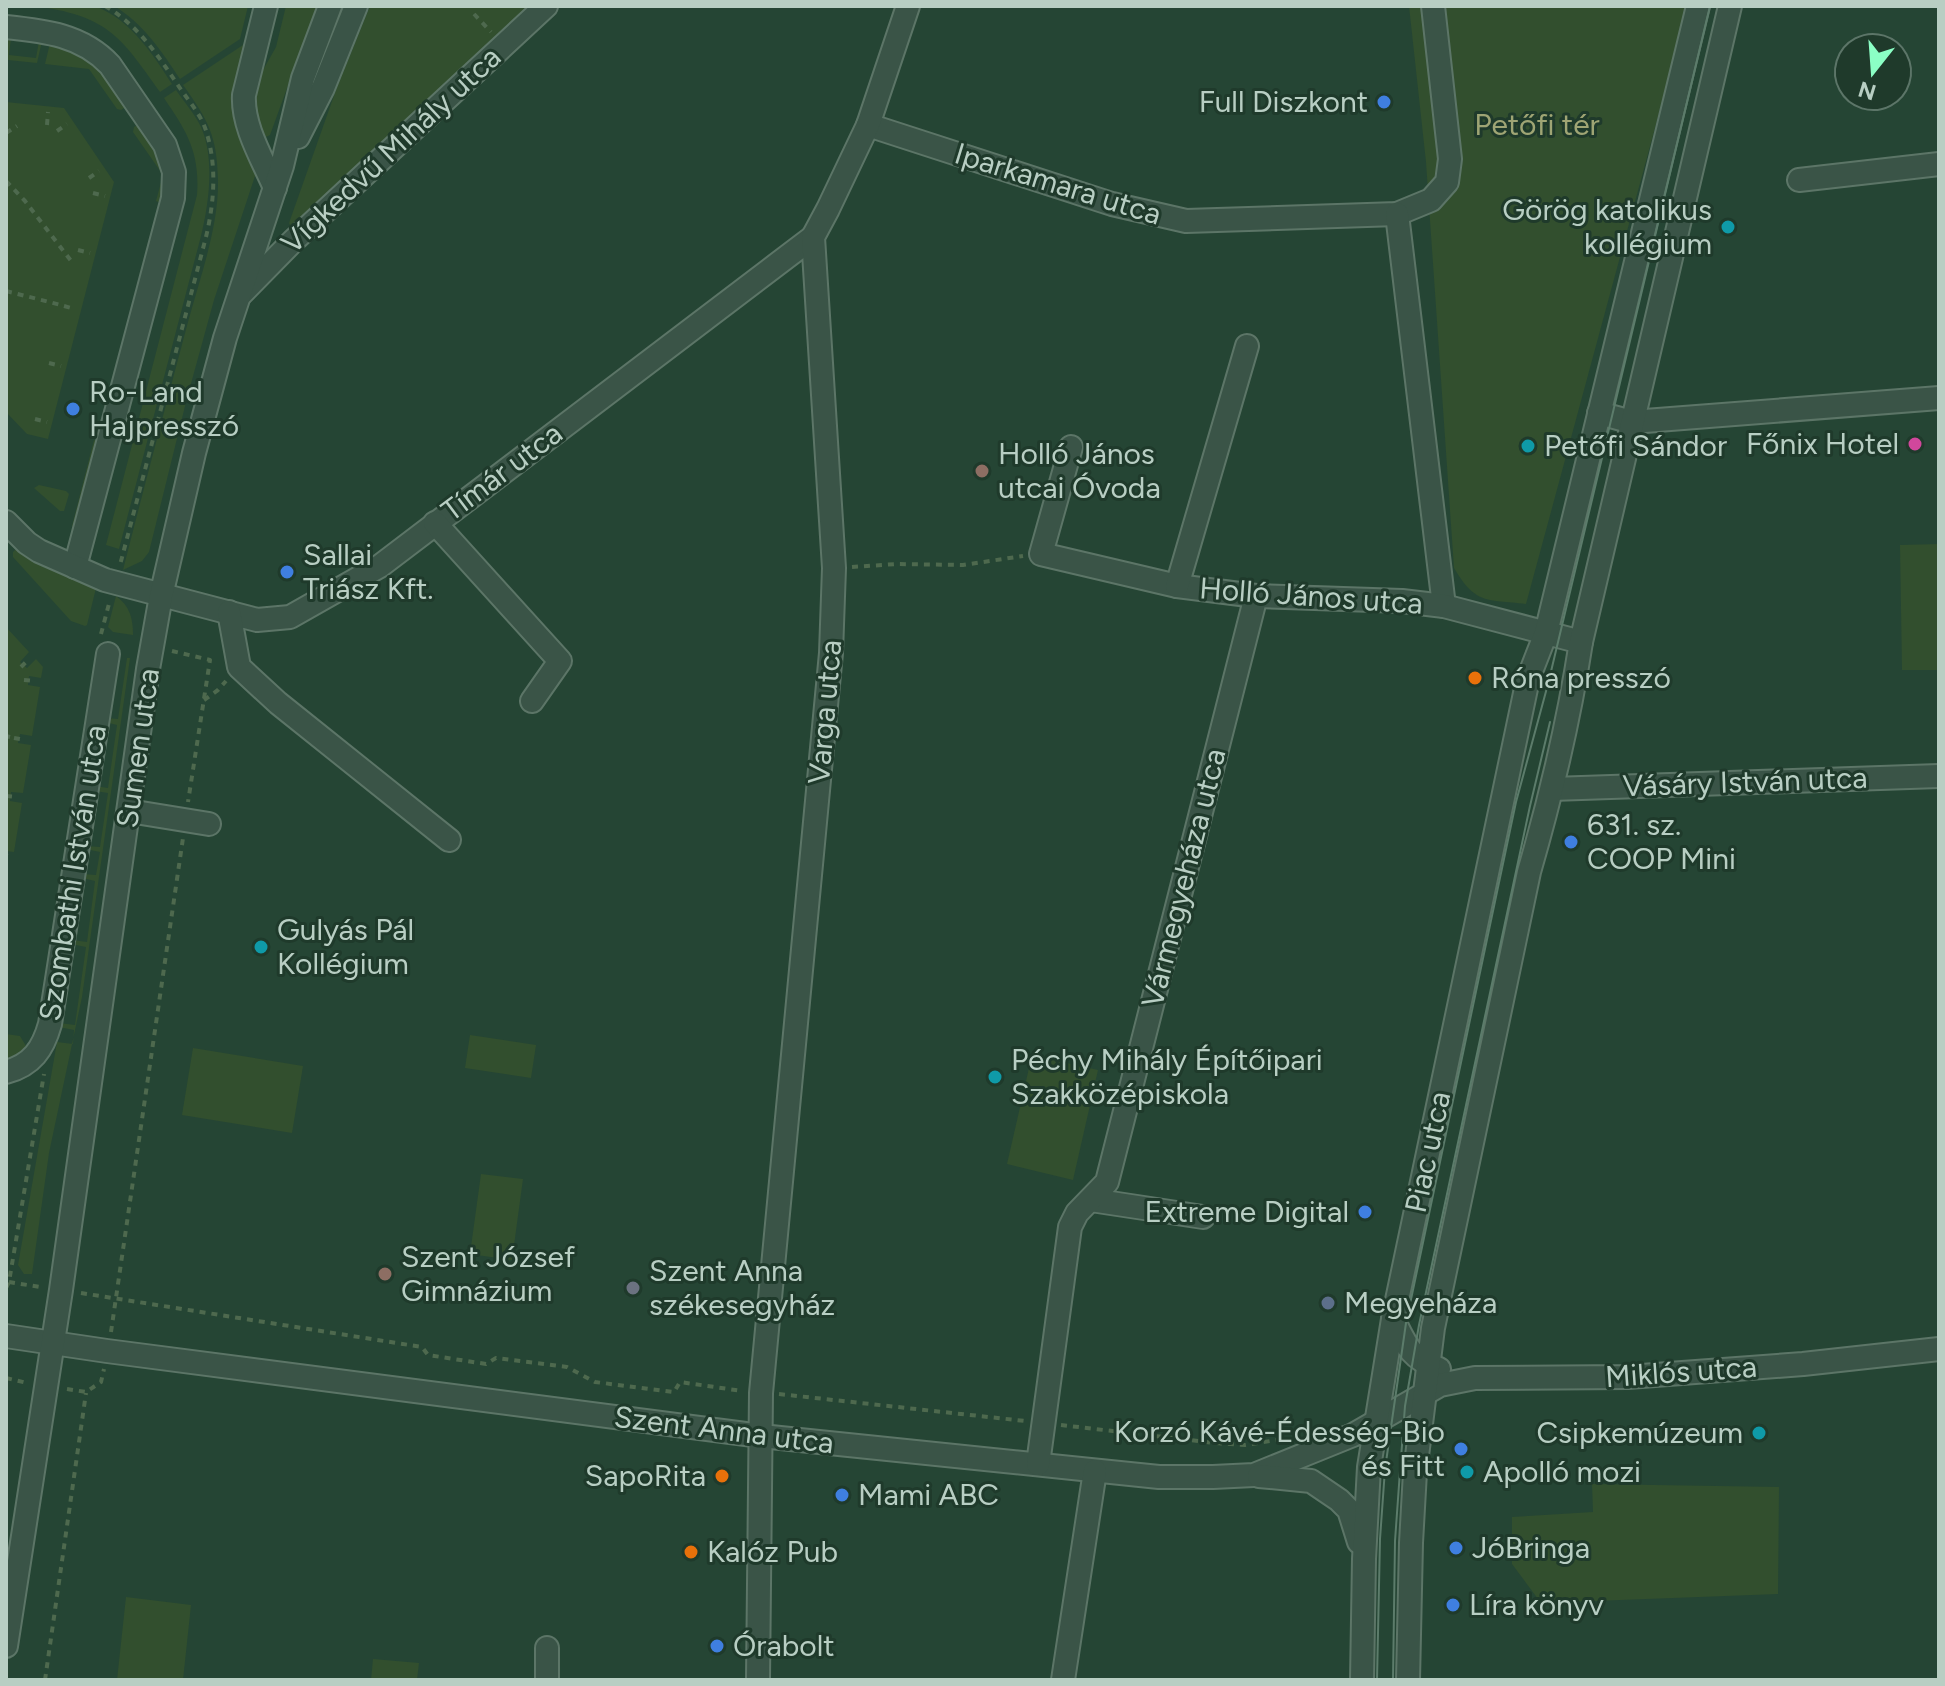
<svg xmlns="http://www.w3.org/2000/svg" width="1945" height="1686" viewBox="0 0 1945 1686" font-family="Figtree,sans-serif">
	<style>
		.green { fill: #324f2e }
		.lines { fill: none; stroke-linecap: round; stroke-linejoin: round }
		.minor-casing { stroke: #5c7567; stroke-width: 26 }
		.path { stroke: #4e694e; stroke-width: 4; stroke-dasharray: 6 6; stroke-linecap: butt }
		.minor { stroke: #3a5447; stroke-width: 22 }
		.tram { stroke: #5c7c6b; stroke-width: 2 }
		.shop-dot { fill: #3f7fe0; stroke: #1f3a2b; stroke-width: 3 }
		.culture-dot { fill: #0f9aa8; stroke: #1f3a2b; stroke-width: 3 }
		.hotel-dot { fill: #d1479c; stroke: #1f3a2b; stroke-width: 3 }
		.education-dot { fill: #8d6e63; stroke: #1f3a2b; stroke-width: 3 }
		.food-dot { fill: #e8710a; stroke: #1f3a2b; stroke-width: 3 }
		.worship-dot { fill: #6b7280; stroke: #1f3a2b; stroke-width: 3 }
		.service-dot { fill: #5c6f8a; stroke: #1f3a2b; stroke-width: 3 }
		.labels { text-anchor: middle; stroke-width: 6; stroke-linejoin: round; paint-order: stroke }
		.poi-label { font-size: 30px; fill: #b8cec3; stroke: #1f3a2b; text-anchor: start }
		.park-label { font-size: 30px; fill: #9fa574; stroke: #1f3a2b }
		.street-label { font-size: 30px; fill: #b8cec3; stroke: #1f3a2b }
	</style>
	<rect width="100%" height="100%" fill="#254534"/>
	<g class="green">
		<path d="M33 6C48 6 84 3 97 7 131 20 154 56 172 84L160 92C120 35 106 15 33 6Z"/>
		<path d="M114 6H248L240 39 180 79C162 52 143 23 114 6Z"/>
		<path d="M286 6H317L270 135 266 137 261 131 253 103 258 79 276 47Z"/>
		<path d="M370 6H531L293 227H291L289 223 336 90Z"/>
		<path d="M1409 6H1688L1526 604C1486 599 1476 605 1454 568L1426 162Z"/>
		<path d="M7 37 11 38 9 55 36 58 39 41H42L37 63 8 60 6 57Z"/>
		<path d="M50 43 71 48 93 60 127 106 121 110 117 109 89 69 45 64Z"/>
		<path d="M246 43 256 173 214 300 187 398 149 552 142 561 123 570C144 487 166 405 188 322 200 278 219 226 218 180 217 135 208 120 183 85Z"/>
		<path d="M176 90C184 102 195 114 201 127 215 158 209 204 201 236L119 549 106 545 197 195C200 152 187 132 164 98Z"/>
		<path d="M6 102 64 108 114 182 48 439 27 434 6 412Z"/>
		<path d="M139 124C159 153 168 167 161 203L156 201 163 175 133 132 134 127Z"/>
		<path d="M94 440 99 442 76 533 72 526Z"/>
		<path d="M39 485 66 491 69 494 64 511H60L34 488Z"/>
		<path d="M1939 544V670H1902L1900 545Z"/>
		<path d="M18 547 36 563 96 588 87 625 85 626 71 621 13 557V552Z"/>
		<path d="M116 596C130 606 133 619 133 635L113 632 108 627Z"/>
		<path d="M6 627 29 652 20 662 27 668 36 659 43 667 41 678 29 676 28 685 40 687 32 736 20 734 18 743 31 745 23 793 11 792 10 801 22 803 14 852 6 851Z"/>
		<path d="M127 658H130L82 997 49 1153 32 1274H24L18 1265 57 1042 73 1044 74 1030 59 1027V1023L75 1025 86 947 71 944 72 940 87 942 95 881 82 878V874L96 875 100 852 86 849V846L100 847 108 793 95 791V786L108 788 117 725 105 722 106 718 118 719Z"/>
		<path d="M6 1034 20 1036 29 1051 6 1064Z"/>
		<path d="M470 1035 536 1045 531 1078 465 1068Z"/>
		<path d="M193 1048 303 1066 292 1133 182 1115Z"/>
		<path d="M1032 1055 1098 1070 1073 1180 1007 1164Z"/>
		<path d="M481 1174 523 1179 512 1260 470 1254Z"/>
		<path d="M1592 1484 1779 1487 1778 1594 1541 1603 1512 1564V1517L1593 1512Z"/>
		<path d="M126 1597 191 1605 183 1680H117Z"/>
		<path d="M373 1659 419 1663 417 1680H371Z"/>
	</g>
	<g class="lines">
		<g class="minor-casing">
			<g id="minor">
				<path d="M266 6 244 95C242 126 263 160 275 188"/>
				<path d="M6 27C45 31 82 35 110 65L165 145 174 172 173 198 75 567"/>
				<path d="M868 125 1112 204 1186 221 1397 214 1431 200 1447 182 1450 159 1433 6"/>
				<path d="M298 137 323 88 356 6"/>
				<path d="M1799 180 1939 164"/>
				<path d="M1397 214 1444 606"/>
				<path d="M242 293 293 241 546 6"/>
				<path d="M1599 413 1632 422 1939 398"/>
				<path d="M1071 447 1041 554 1177 586 1256 596 1402 601 1444 606 1581 642"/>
				<path d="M6 522 27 543 39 551 105 580 257 620 290 617 380 566 813 237"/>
				<path d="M435 523 560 661 532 701"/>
				<path d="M1177 586 1247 346"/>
				<path d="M229 612 239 667 278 703 449 840"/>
				<path d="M1552 789 1939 776"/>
				<path d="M129 811 209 824"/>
				<path d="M6 1072C32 1065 43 1049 50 1024L108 654"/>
				<path d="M1091 1200 1203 1217"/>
				<path d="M1393 1319C1406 1345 1410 1358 1439 1369"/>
				<path d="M6 1336 107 1351 761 1436 1159 1477H1213L1254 1475 1353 1435 1440 1385 1475 1378 1628 1377 1803 1364 1939 1349"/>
				<path d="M1038 1464 1070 1227 1077 1213 1107 1182 1256 596"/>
				<path d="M1259 1476 1311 1481 1339 1500 1349 1510 1359 1542"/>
				<path d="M6 1646 61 1290 148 669 161 596 194 453 225 338 282 166 303 78 330 6"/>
				<path d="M547 1648V1680"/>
				<path d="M758 1680 761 1393 831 653 834 568 813 237 828 209 868 125 908 6"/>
				<path d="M1063 1680 1095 1471"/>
				<path d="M1362 1680 1364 1559 1369 1467 1393 1319 1528 679 1546 633 1698 6"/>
				<path d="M1408 1680 1411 1543 1415 1472 1433 1328 1529 872C1551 796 1569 720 1581 642L1730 6"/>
			</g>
		</g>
		<g class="path">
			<path d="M105 6C140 26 160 59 182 91 192 105 203 118 207 134 217 168 214 203 206 237L120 565"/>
			<path d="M474 14 491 32"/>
			<path d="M47 125 48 112"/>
			<path d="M57 131 67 124"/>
			<path d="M6 133 17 126"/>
			<path d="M89 178 99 171"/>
			<path d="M6 181 25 201 72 262"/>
			<path d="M93 193 105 196"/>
			<path d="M78 250 90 253"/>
			<path d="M6 291 61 305"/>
			<path d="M64 306 75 309"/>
			<path d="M49 363 61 366"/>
			<path d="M35 419 47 422"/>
			<path d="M852 567 897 564 963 565 1023 556"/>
			<path d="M101 634 110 600"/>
			<path d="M172 651 210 660 188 802"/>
			<path d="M21 667 28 660"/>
			<path d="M24 680 35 681"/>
			<path d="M204 700 218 690 226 681"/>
			<path d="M6 736 10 737"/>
			<path d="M14 738 25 740"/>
			<path d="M6 796 17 797"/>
			<path d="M6 855 7 856"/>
			<path d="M9 1282 40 1287"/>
			<path d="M6 1288 9 1282 44 1074"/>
			<path d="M81 1293 422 1347 428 1355 486 1364 496 1358 567 1367 595 1382 674 1392 680 1382 742 1391"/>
			<path d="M111 1332 183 838"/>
			<path d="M6 1378 27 1383"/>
			<path d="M67 1389 86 1392 101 1382 104 1369"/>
			<path d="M779 1394 1025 1421"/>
			<path d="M1061 1425 1215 1443 1245 1445 1283 1439"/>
			<path d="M45 1680 86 1393"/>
		</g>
		<use href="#minor" class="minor"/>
		<g class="tram">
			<path d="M1377 1680 1380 1539 1385 1469 1406 1323 1516 802 1548 684 1710 6"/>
			<path d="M1393 1680 1395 1541 1400 1471 1405 1406 1419 1325 1530 806 1550 722"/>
		</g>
	</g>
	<g class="shop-dot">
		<circle cx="1384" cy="102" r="8"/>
		<circle cx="73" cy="409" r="8"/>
		<circle cx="287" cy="572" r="8"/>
		<circle cx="1571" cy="842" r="8"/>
		<circle cx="1365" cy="1212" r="8"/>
		<circle cx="1461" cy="1449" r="8"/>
		<circle cx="842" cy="1495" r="8"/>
		<circle cx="1456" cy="1548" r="8"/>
		<circle cx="1453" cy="1605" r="8"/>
		<circle cx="717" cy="1646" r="8"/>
	</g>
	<g class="culture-dot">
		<circle cx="1728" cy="227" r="8"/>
		<circle cx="1528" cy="446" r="8"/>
		<circle cx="261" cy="947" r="8"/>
		<circle cx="995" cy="1077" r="8"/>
		<circle cx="1759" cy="1433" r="8"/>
		<circle cx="1467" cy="1472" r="8"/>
	</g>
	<circle class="hotel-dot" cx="1915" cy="444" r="8"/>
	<g class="education-dot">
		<circle cx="982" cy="471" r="8"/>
		<circle cx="385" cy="1274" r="8"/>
	</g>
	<g class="food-dot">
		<circle cx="1475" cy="678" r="8"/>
		<circle cx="722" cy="1476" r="8"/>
		<circle cx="691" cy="1552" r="8"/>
	</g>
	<circle class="worship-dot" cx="633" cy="1288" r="8"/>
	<circle class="service-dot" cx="1328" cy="1303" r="8"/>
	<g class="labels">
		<g class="poi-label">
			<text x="1368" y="112" text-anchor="end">Full Diszkont</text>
			<text x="1712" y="220" text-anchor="end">Görög katolikus<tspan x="1712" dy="34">kollégium</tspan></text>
			<text x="89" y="402">Ro-Land<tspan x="89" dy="34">Hajpresszó</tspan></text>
			<text x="1899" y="454" text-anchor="end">Főnix Hotel</text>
			<text x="1544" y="456">Petőfi Sándor</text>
			<text x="998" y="464">Holló János<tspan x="998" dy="34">utcai Óvoda</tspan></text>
			<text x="303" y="565">Sallai<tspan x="303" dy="34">Triász Kft.</tspan></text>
			<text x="1491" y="688">Róna presszó</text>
			<text x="1587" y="835">631. sz.<tspan x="1587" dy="34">COOP Mini</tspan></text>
			<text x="277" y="940">Gulyás Pál<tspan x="277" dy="34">Kollégium</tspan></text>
			<text x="1011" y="1070">Péchy Mihály Építőipari<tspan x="1011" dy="34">Szakközépiskola</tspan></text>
			<text x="1349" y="1222" text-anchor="end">Extreme Digital</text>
			<text x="401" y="1267">Szent József<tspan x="401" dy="34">Gimnázium</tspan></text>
			<text x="649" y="1281">Szent Anna<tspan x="649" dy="34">székesegyház</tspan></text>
			<text x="1344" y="1313">Megyeháza</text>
			<text x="1445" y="1442" text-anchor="end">Korzó Kávé-Édesség-Bio<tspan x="1445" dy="34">és Fitt</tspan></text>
			<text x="1743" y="1443" text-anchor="end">Csipkemúzeum</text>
			<text x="1483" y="1482">Apolló mozi</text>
			<text x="706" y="1486" text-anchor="end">SapoRita</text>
			<text x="858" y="1505">Mami ABC</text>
			<text x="1472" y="1558">JóBringa</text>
			<text x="707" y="1562">Kalóz Pub</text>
			<text x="1469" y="1615">Líra könyv</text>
			<text x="733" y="1656">Órabolt</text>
		</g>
		<g class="park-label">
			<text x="1537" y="135">Petőfi tér</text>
		</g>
		<g class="street-label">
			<text transform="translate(391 150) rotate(-43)" y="10">Vígkedvű Mihály utca</text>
			<text transform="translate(1058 184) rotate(17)" y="10">Iparkamara utca</text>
			<text transform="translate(502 472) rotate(-37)" y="10">Tímár utca</text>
			<text transform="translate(1311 596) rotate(4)" y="10">Holló János utca</text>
			<text transform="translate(825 712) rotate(-85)" y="10">Varga utca</text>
			<text transform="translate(138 748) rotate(-82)" y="10">Sumen utca</text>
			<text transform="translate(1745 782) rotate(-2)" y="10">Vásáry István utca</text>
			<text transform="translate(73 873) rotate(-81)" y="10">Szombathi István utca</text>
			<text transform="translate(1184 878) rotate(-76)" y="10">Vármegyeháza utca</text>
			<text transform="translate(1428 1152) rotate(-78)" y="10">Piac utca</text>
			<text transform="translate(1681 1372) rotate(-4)" y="10">Miklós utca</text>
			<text transform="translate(724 1430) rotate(7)" y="10">Szent Anna utca</text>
		</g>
	</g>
	<rect width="1945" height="1686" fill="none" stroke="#b8cec3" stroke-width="16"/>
	<g transform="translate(1873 72) rotate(197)"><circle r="38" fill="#1f3a2b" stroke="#5c7568" stroke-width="2"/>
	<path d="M0-6L14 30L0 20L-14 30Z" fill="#8bffc5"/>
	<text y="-12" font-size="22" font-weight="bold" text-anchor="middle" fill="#b8cec3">N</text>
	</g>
</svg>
